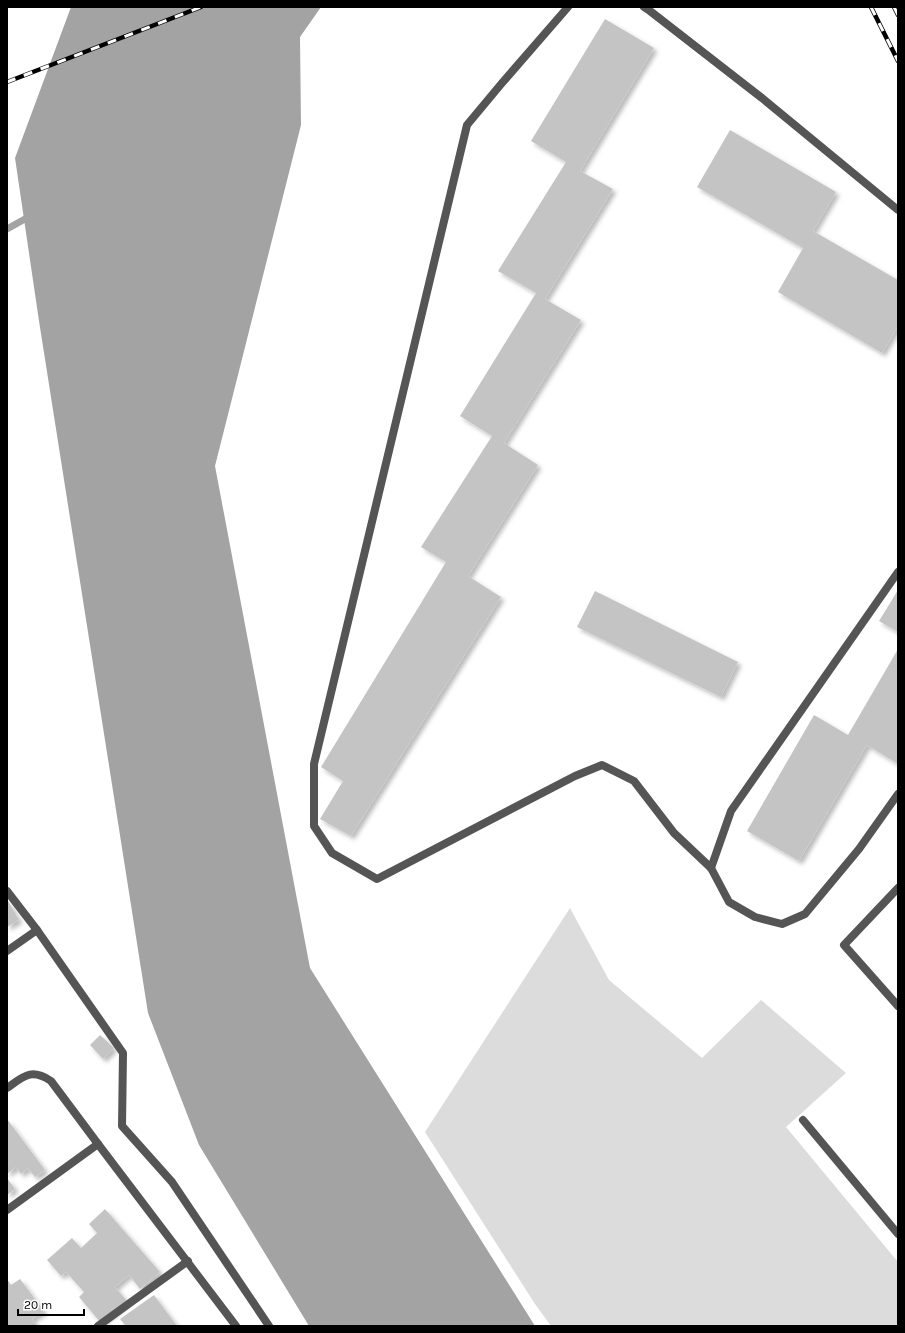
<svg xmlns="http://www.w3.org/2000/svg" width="905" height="1333" viewBox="0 0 905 1333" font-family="Karla,sans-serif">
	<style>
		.green { fill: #dcdcdc }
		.water { fill: #a3a3a3 }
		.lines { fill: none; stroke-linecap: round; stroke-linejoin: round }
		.stream { stroke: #a3a3a3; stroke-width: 7 }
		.building { fill: #c4c4c4; filter: url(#shadow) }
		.service { stroke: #555; stroke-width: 8 }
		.minor { stroke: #555; stroke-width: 8 }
		.rail-casing { stroke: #000; stroke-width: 4.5 }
		.rail { stroke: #fff; stroke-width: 3; stroke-dasharray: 9; stroke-linecap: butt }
	</style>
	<defs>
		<filter id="shadow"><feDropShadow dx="3.5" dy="3.5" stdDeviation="2" flood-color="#0004"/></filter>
	</defs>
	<rect width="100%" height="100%" fill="#fff"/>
	<path class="green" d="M570 908 609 980 702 1058 761 1000 846 1073 786 1127 898 1262V1326H551L535 1304 425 1132Z"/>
	<path class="water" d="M71 7H321L300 37 301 125 215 466 310 968 535 1326H309L199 1145 148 1013 39 321 15 158Z"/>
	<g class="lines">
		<path class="stream" d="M7 229 32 215"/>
	</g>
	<g class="building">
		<path d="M605 19 654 48 580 171 613 189 545 299 581 320 504 443 538 465 468 576 501 597 351 836 320 819 343 781 321 767 446 562 421 547 492 436 460 416 536 293 498 271 566 162 531 141Z"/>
		<path d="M730 130 836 192 813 231 898 280V326L882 353 778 292 803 248 697 187Z"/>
		<path d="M898 590V632L879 621Z"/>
		<path d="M595 591 738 662 721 697 577 627Z"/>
		<path d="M898 649V764L867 745 799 861 747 831 814 715 848 735Z"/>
		<path d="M7 899 19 920 7 927Z"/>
		<path d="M100 1035 114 1048 103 1059 90 1045Z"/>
		<path d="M7 1119 45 1170 35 1177 28 1168 21 1174 16 1167 7 1174Z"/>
		<path d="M7 1178 15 1189 7 1195Z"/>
		<path d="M105 1209 160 1272 140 1289 129 1275 115 1287 127 1301 101 1323 79 1297 84 1292 66 1272 61 1276 47 1260 72 1238 81 1248 97 1233 89 1224Z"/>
		<path d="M7 1279 11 1285 20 1279 44 1311 32 1319 37 1326H7Z"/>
		<path d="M154 1295 177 1326H124L125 1325 120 1319Z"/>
	</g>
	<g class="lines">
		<path class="service" d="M803 1120 898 1234"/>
		<g class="minor">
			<path d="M568 7 502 83 467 125 314 764V826L332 853 377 879 575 776 602 765 634 781 674 833 711 868 729 902 755 917 782 924 805 914 859 849 898 794"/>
			<path d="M644 7 650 11 762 98 898 210"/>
			<path d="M711 868 731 811 898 572"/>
			<path d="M898 888 844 945 898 1006"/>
			<path d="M7 891 37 930 123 1053 122 1126 172 1182 269 1326"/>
			<path d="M7 951 37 930"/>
			<path d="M7 1088C24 1076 31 1068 51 1081L98 1144"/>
			<path d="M7 1210 98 1144 236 1326"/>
			<path d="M98 1326 188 1261"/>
		</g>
		<g class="rail-casing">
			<g id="rail">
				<path d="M871 7 898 61"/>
				<path d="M894 7 898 15"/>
				<path d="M7 82 201 7"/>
			</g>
		</g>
		<use href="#rail" class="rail"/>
	</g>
	<rect width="905" height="1333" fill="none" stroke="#000000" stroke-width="16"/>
	<path d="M18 1309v6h66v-6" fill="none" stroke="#000000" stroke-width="2"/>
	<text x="24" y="1309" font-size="12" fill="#000000" stroke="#ffffff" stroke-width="3" paint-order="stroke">20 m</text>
</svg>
